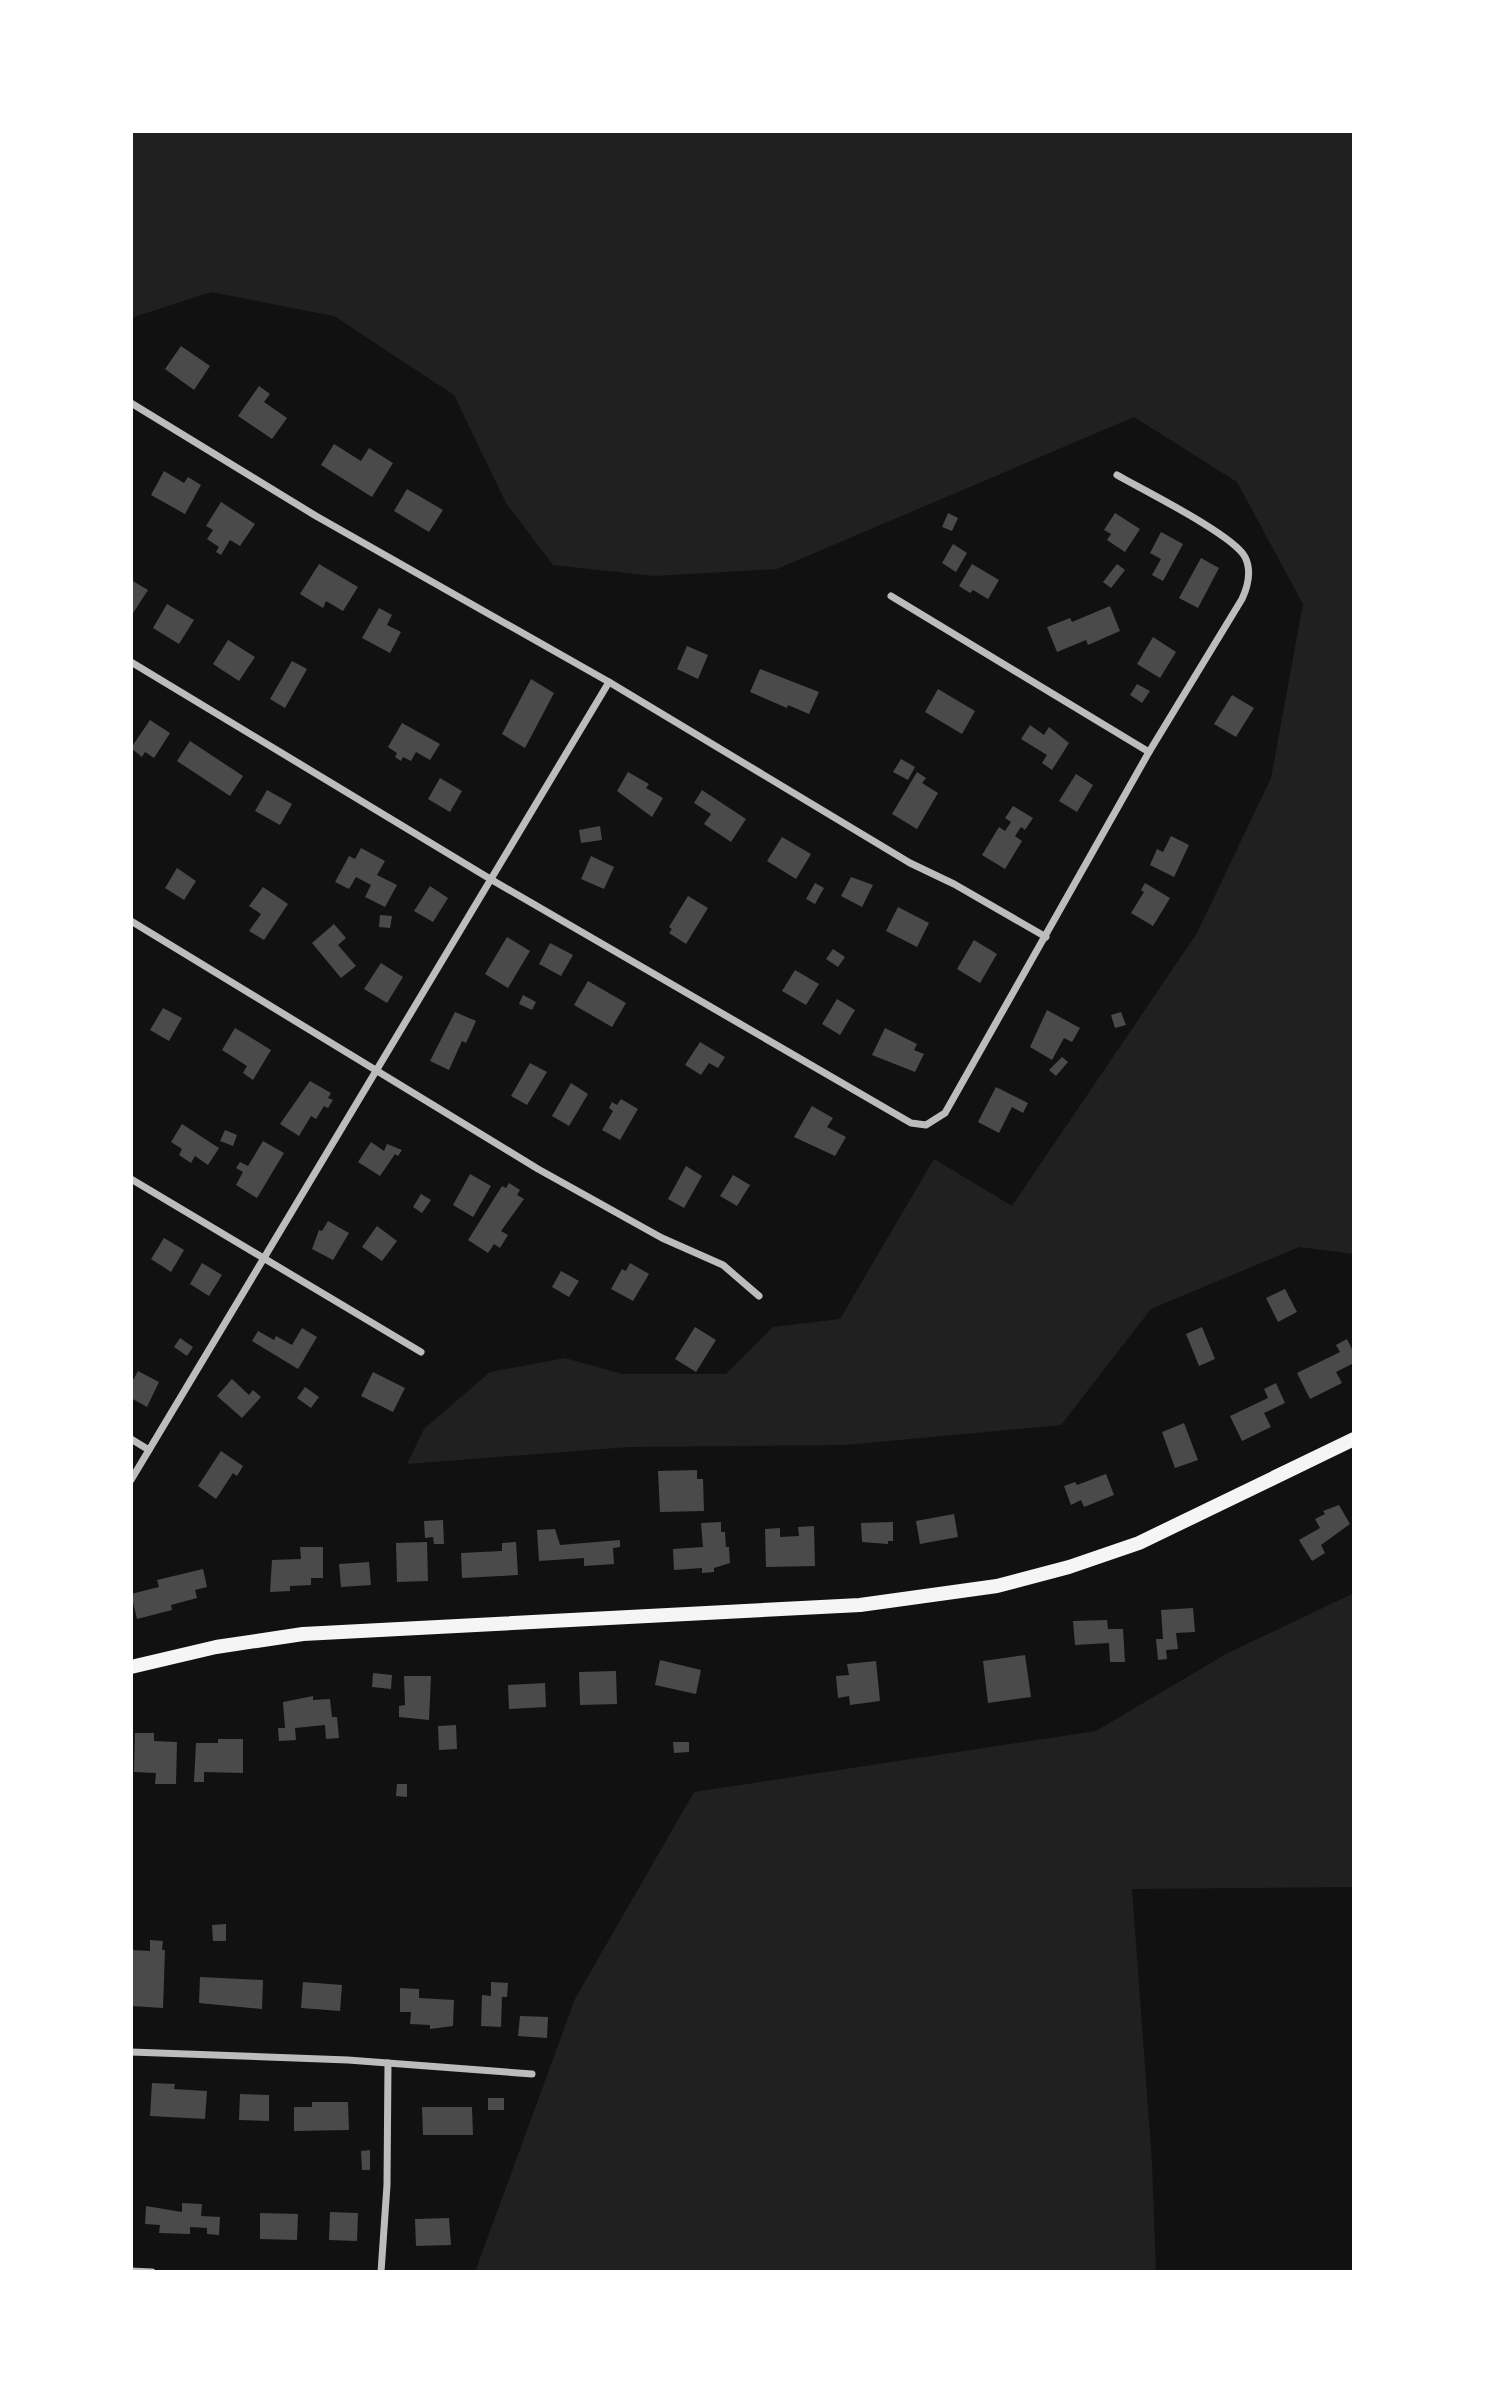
<svg xmlns="http://www.w3.org/2000/svg" width="1485" height="2403" viewBox="0 0 1485 2403" font-family="Poppins,sans-serif">
	<style>
		.green { fill: #202020 }
		.building { fill: #4a4a4a }
		.lines { fill: none; stroke-linecap: round; stroke-linejoin: round }
		.minor { stroke: #bcbcbc; stroke-width: 7 }
		.secondary { stroke: #f5f5f5; stroke-width: 14 }
	</style>
	<rect width="100%" height="100%" fill="#111"/>
	<g class="green">
		<path d="M131 131H1354V1254L1299 1247 1151 1309 1061 1425 845 1445 629 1447 407 1464 424 1429 490 1372 565 1358 622 1374H726L773 1327 840 1319 934 1159 1012 1206 1197 933 1271 778 1303 604 1237 482 1134 417 777 569 654 576 553 565 506 503 454 395 334 316 211 292 131 318Z"/>
		<path d="M1354 1593V1887L1132 1889 1152 2163 1156 2272H475L575 1999 694 1792 1096 1731 1226 1654Z"/>
	</g>
	<g class="building">
		<path d="M181 346 210 366 194 390 165 369Z"/>
		<path d="M259 386 270 394 264 402 287 418 272 439 238 416Z"/>
		<path d="M334 444 361 461 369 448 393 463 372 497 321 465Z"/>
		<path d="M164 471 184 483 188 477 201 485 185 514 151 495Z"/>
		<path d="M407 489 443 510 429 532 394 511Z"/>
		<path d="M221 502 255 524 240 546 230 540 221 555 216 552 219 547 207 539 213 530 206 526Z"/>
		<path d="M948 513 958 518 952 531 942 527Z"/>
		<path d="M1115 513 1140 529 1125 552 1107 540 1111 534 1104 530Z"/>
		<path d="M1161 532 1183 544 1163 581 1152 575 1161 559 1150 553Z"/>
		<path d="M953 544 967 553 956 572 942 563Z"/>
		<path d="M1201 558 1219 568 1198 608 1179 598Z"/>
		<path d="M319 564 358 587 343 611 326 601 323 608 300 594Z"/>
		<path d="M972 564 999 580 988 599 973 590 970 593 959 586Z"/>
		<path d="M1117 564 1125 570 1111 588 1103 582Z"/>
		<path d="M131 580 148 590 133 613 131 612Z"/>
		<path d="M167 604 194 620 179 644 153 628Z"/>
		<path d="M1110 606 1120 631 1088 645 1086 640 1057 652 1047 627 1070 618 1072 622Z"/>
		<path d="M379 608 392 615 387 625 401 632 390 653 362 638Z"/>
		<path d="M1153 637 1176 652 1160 678 1137 664Z"/>
		<path d="M228 640 255 657 239 681 213 664Z"/>
		<path d="M687 646 708 655 698 679 677 669Z"/>
		<path d="M292 661 307 669 285 708 270 699Z"/>
		<path d="M760 669 819 692 809 714 788 705 787 708 750 692Z"/>
		<path d="M531 679 554 693 525 748 502 734Z"/>
		<path d="M1137 684 1150 691 1142 703 1130 695Z"/>
		<path d="M938 689 975 711 962 734 925 712Z"/>
		<path d="M1232 695 1254 708 1236 737 1214 724Z"/>
		<path d="M150 720 170 733 154 758 145 752 142 757 131 748Z"/>
		<path d="M402 723 440 744 430 760 416 752 411 761 403 757 401 761 395 757 397 753 388 747Z"/>
		<path d="M1030 725 1044 735 1049 727 1069 743 1052 770 1042 763 1047 755 1021 739Z"/>
		<path d="M190 741 243 776 230 796 177 761Z"/>
		<path d="M901 759 915 767 908 780 893 772Z"/>
		<path d="M628 772 649 784 646 788 663 798 652 817 617 791Z"/>
		<path d="M917 772 926 778 922 783 938 793 917 829 892 814Z"/>
		<path d="M1076 774 1093 785 1077 812 1059 801Z"/>
		<path d="M440 778 462 791 450 812 428 799Z"/>
		<path d="M267 790 292 804 280 825 255 811Z"/>
		<path d="M702 790 746 819 731 842 704 824 711 814 694 803Z"/>
		<path d="M1013 806 1033 818 1025 830 1021 827 1015 836 1022 841 1005 869 982 855 999 827 1005 831 1011 822 1005 818Z"/>
		<path d="M600 826 602 840 581 843 579 830Z"/>
		<path d="M1171 836 1189 845 1174 877 1150 865 1157 849 1163 852Z"/>
		<path d="M782 837 811 854 796 879 767 861Z"/>
		<path d="M361 848 385 861 377 875 397 885 385 907 365 897 371 885 356 877 349 889 335 882 349 856 355 859Z"/>
		<path d="M591 856 614 867 604 889 581 879Z"/>
		<path d="M177 868 196 881 184 900 165 888Z"/>
		<path d="M851 877 873 885 862 907 841 896Z"/>
		<path d="M815 883 824 888 815 904 806 899Z"/>
		<path d="M1145 883 1170 898 1153 926 1131 913 1144 892 1141 890Z"/>
		<path d="M430 886 448 898 433 922 414 911Z"/>
		<path d="M263 887 288 904 264 940 249 931 261 914 249 906Z"/>
		<path d="M688 896 708 908 686 944 669 933 672 929 669 927Z"/>
		<path d="M898 907 929 923 917 947 886 931Z"/>
		<path d="M380 915 392 916 390 928 379 927Z"/>
		<path d="M334 924 346 938 338 945 356 966 341 978 312 943Z"/>
		<path d="M507 937 530 951 508 988 485 974Z"/>
		<path d="M974 940 997 954 980 983 957 969Z"/>
		<path d="M550 943 573 955 561 976 539 964Z"/>
		<path d="M833 949 845 957 838 967 826 959Z"/>
		<path d="M381 963 403 977 387 1003 364 989Z"/>
		<path d="M795 970 819 984 806 1005 782 991Z"/>
		<path d="M588 981 626 1003 612 1027 574 1005Z"/>
		<path d="M523 995 536 1002 532 1010 519 1004Z"/>
		<path d="M837 999 855 1010 840 1035 822 1024Z"/>
		<path d="M163 1008 182 1018 169 1041 150 1030Z"/>
		<path d="M1047 1010 1080 1028 1072 1042 1064 1038 1052 1060 1030 1047Z"/>
		<path d="M455 1012 476 1021 466 1043 462 1041 449 1070 430 1061Z"/>
		<path d="M1121 1012 1126 1025 1115 1028 1111 1015Z"/>
		<path d="M235 1028 271 1050 253 1080 243 1073 247 1066 222 1050Z"/>
		<path d="M885 1028 917 1044 914 1050 924 1054 915 1072 872 1055Z"/>
		<path d="M700 1042 725 1057 718 1068 709 1063 701 1075 685 1065Z"/>
		<path d="M1062 1057 1068 1062 1056 1076 1049 1070Z"/>
		<path d="M530 1063 547 1072 527 1105 511 1096Z"/>
		<path d="M310 1081 331 1093 328 1098 333 1100 328 1108 324 1106 316 1119 311 1116 299 1136 280 1124Z"/>
		<path d="M571 1083 588 1094 569 1126 552 1116Z"/>
		<path d="M996 1087 1028 1103 1023 1113 1012 1107 999 1133 978 1122Z"/>
		<path d="M621 1099 638 1109 620 1140 602 1130 613 1111 609 1108 612 1102 617 1105Z"/>
		<path d="M812 1106 833 1118 827 1127 846 1137 835 1156 794 1137Z"/>
		<path d="M182 1124 219 1148 208 1165 195 1156 191 1163 179 1155 182 1149 171 1142Z"/>
		<path d="M225 1130 237 1135 233 1146 220 1141Z"/>
		<path d="M263 1141 284 1153 257 1198 236 1185 243 1172 236 1168 240 1162 248 1166Z"/>
		<path d="M371 1142 384 1151 387 1144 402 1150 398 1156 395 1154 380 1176 358 1162Z"/>
		<path d="M686 1166 702 1176 684 1208 668 1199Z"/>
		<path d="M470 1174 491 1186 473 1217 453 1205Z"/>
		<path d="M733 1175 750 1185 737 1206 720 1196Z"/>
		<path d="M509 1183 520 1190 517 1195 524 1199 501 1231 508 1235 500 1248 494 1244 488 1253 468 1240 502 1186 506 1188Z"/>
		<path d="M421 1194 431 1200 422 1213 413 1207Z"/>
		<path d="M328 1221 349 1233 333 1260 312 1249 319 1230 322 1231Z"/>
		<path d="M377 1226 397 1241 382 1261 362 1247Z"/>
		<path d="M164 1238 184 1250 171 1272 151 1259Z"/>
		<path d="M202 1263 222 1275 209 1296 190 1284Z"/>
		<path d="M630 1263 649 1274 633 1301 611 1289 622 1269 626 1271Z"/>
		<path d="M561 1271 579 1281 569 1297 552 1287Z"/>
		<path d="M1285 1289 1297 1312 1278 1322 1266 1298Z"/>
		<path d="M695 1327 716 1340 696 1372 675 1359Z"/>
		<path d="M1202 1327 1215 1359 1199 1366 1186 1334Z"/>
		<path d="M302 1328 317 1337 298 1369 252 1341 258 1331 274 1340 276 1336 292 1345Z"/>
		<path d="M180 1338 193 1347 187 1356 174 1347Z"/>
		<path d="M1347 1339 1354 1353V1363L1336 1372 1342 1383 1310 1399 1297 1373 1340 1352 1336 1345Z"/>
		<path d="M138 1371 159 1382 147 1407 131 1398V1384Z"/>
		<path d="M373 1372 405 1388 393 1412 361 1396Z"/>
		<path d="M232 1379 249 1395 253 1390 261 1397 242 1418 217 1396Z"/>
		<path d="M1276 1383 1285 1403 1264 1413 1271 1427 1242 1441 1230 1416 1268 1398 1264 1389Z"/>
		<path d="M305 1387 319 1397 311 1408 297 1398Z"/>
		<path d="M1184 1423 1198 1460 1175 1468 1162 1432Z"/>
		<path d="M221 1451 243 1466 237 1476 233 1473 216 1499 198 1486Z"/>
		<path d="M697 1470V1479H703L704 1511 660 1512 658 1471Z"/>
		<path d="M1106 1474 1114 1495 1084 1507 1081 1500 1071 1505 1064 1486 1075 1482 1077 1485Z"/>
		<path d="M1339 1505 1350 1524 1321 1545 1325 1553 1312 1561 1299 1540 1320 1528 1315 1519 1325 1514 1323 1511Z"/>
		<path d="M954 1514 958 1537 920 1544 916 1521Z"/>
		<path d="M443 1520 444 1544H434L433 1537 425 1538 424 1521Z"/>
		<path d="M721 1522V1532H725L726 1547H729L730 1563 714 1568V1572L702 1573V1568L674 1570 673 1549 703 1547 701 1523Z"/>
		<path d="M893 1522V1541H888V1544L862 1542 861 1523Z"/>
		<path d="M814 1526 815 1566 766 1567 765 1529 780 1528V1537L799 1536 798 1527Z"/>
		<path d="M555 1529 560 1545 620 1540V1547L613 1548 614 1564 584 1566V1558L539 1561 537 1530Z"/>
		<path d="M427 1542 428 1581 397 1582 396 1543Z"/>
		<path d="M516 1542 518 1575 462 1578 461 1553 502 1551V1543Z"/>
		<path d="M300 1547H323V1578H311V1585L290 1586V1591L270 1592 272 1560 301 1559Z"/>
		<path d="M369 1562 371 1585 341 1587 339 1564Z"/>
		<path d="M203 1569 207 1587 195 1590 197 1598 171 1605 172 1610 137 1619 131 1594 159 1587 157 1580Z"/>
		<path d="M1193 1608 1195 1632 1176 1633 1178 1649 1166 1650 1167 1659 1158 1660 1156 1639H1163L1161 1610Z"/>
		<path d="M1107 1620 1108 1629H1123L1125 1662H1110L1109 1643 1075 1645 1073 1621Z"/>
		<path d="M1025 1655 1031 1697 988 1703 983 1661Z"/>
		<path d="M660 1660 701 1670 696 1694 655 1685Z"/>
		<path d="M876 1661 880 1701 850 1705 849 1696 838 1698 836 1676 849 1675 847 1664Z"/>
		<path d="M616 1671 617 1704 580 1705 579 1672Z"/>
		<path d="M373 1673 392 1675 391 1689 372 1687Z"/>
		<path d="M404 1676H431L429 1720 399 1717V1706L405 1705Z"/>
		<path d="M545 1683 546 1707 509 1709 508 1685Z"/>
		<path d="M313 1696V1700L330 1699 332 1717H337L339 1738 326 1739 325 1725 295 1728 296 1740 279 1741 278 1728H285L283 1702Z"/>
		<path d="M456 1725 457 1749 439 1750 438 1726Z"/>
		<path d="M135 1733H154V1741L177 1742 176 1784H155L156 1773 134 1772Z"/>
		<path d="M218 1739H243V1773L204 1772V1782H194L196 1743H218Z"/>
		<path d="M673 1742H689V1752L674 1753Z"/>
		<path d="M397 1784H407V1797L396 1796Z"/>
		<path d="M226 1924V1941H213L212 1925Z"/>
		<path d="M150 1940 163 1941 162 1950H165L163 2008 131 2006V1950L150 1951Z"/>
		<path d="M200 1977 263 1980 262 2009 199 2003Z"/>
		<path d="M303 1982 342 1985 340 2011 301 2008Z"/>
		<path d="M491 1982 508 1983 507 1997H502L501 2027 481 2026 482 1995 491 1996Z"/>
		<path d="M400 1988 419 1989V1998L454 2000 453 2026 430 2029V2025L410 2024 411 2012H400Z"/>
		<path d="M520 2016 548 2017 547 2038 518 2036Z"/>
		<path d="M152 2083 175 2084 174 2089 207 2091 205 2119 150 2116Z"/>
		<path d="M240 2094 269 2095V2121L239 2120Z"/>
		<rect x="488" y="2098" width="16" height="12"/>
		<path d="M312 2102H348L349 2130 294 2131V2107H312Z"/>
		<path d="M422 2107H472L473 2135H423Z"/>
		<path d="M370 2150V2170H362L361 2151Z"/>
		<path d="M182 2203 202 2204 201 2216 220 2217 219 2235 207 2234V2228L190 2227V2234L159 2233 160 2225 145 2224 146 2206 182 2212Z"/>
		<path d="M330 2212 358 2213 357 2241 329 2240Z"/>
		<path d="M260 2213 298 2214 297 2240 260 2239Z"/>
		<path d="M449 2218 451 2245 416 2246 415 2219Z"/>
	</g>
	<g class="lines">
		<g class="minor">
			<path d="M131 403 316 516 609 682 910 863 954 884 1046 937"/>
			<path d="M891 596 1149 752"/>
			<path d="M131 662 492 880 911 1123 926 1125 945 1113 1149 752 1242 599C1248 586 1252 571 1245 557 1234 535 1143 490 1117 475"/>
			<path d="M131 921 538 1169 662 1238 723 1265 759 1296"/>
			<path d="M131 1179 421 1352"/>
			<path d="M131 1439 149 1450"/>
			<path d="M131 1480 609 682"/>
			<path d="M131 2052 348 2060 532 2074"/>
			<path d="M131 2271 152 2272"/>
			<path d="M381 2272 387 2185 388 2063"/>
		</g>
		<path class="secondary" d="M131 1667 216 1647 303 1634 860 1605 997 1586 1069 1567 1139 1543 1354 1439"/>
	</g>
	<rect width="1485" height="2403" fill="none" stroke="#ffffff" stroke-width="266"/>
</svg>
